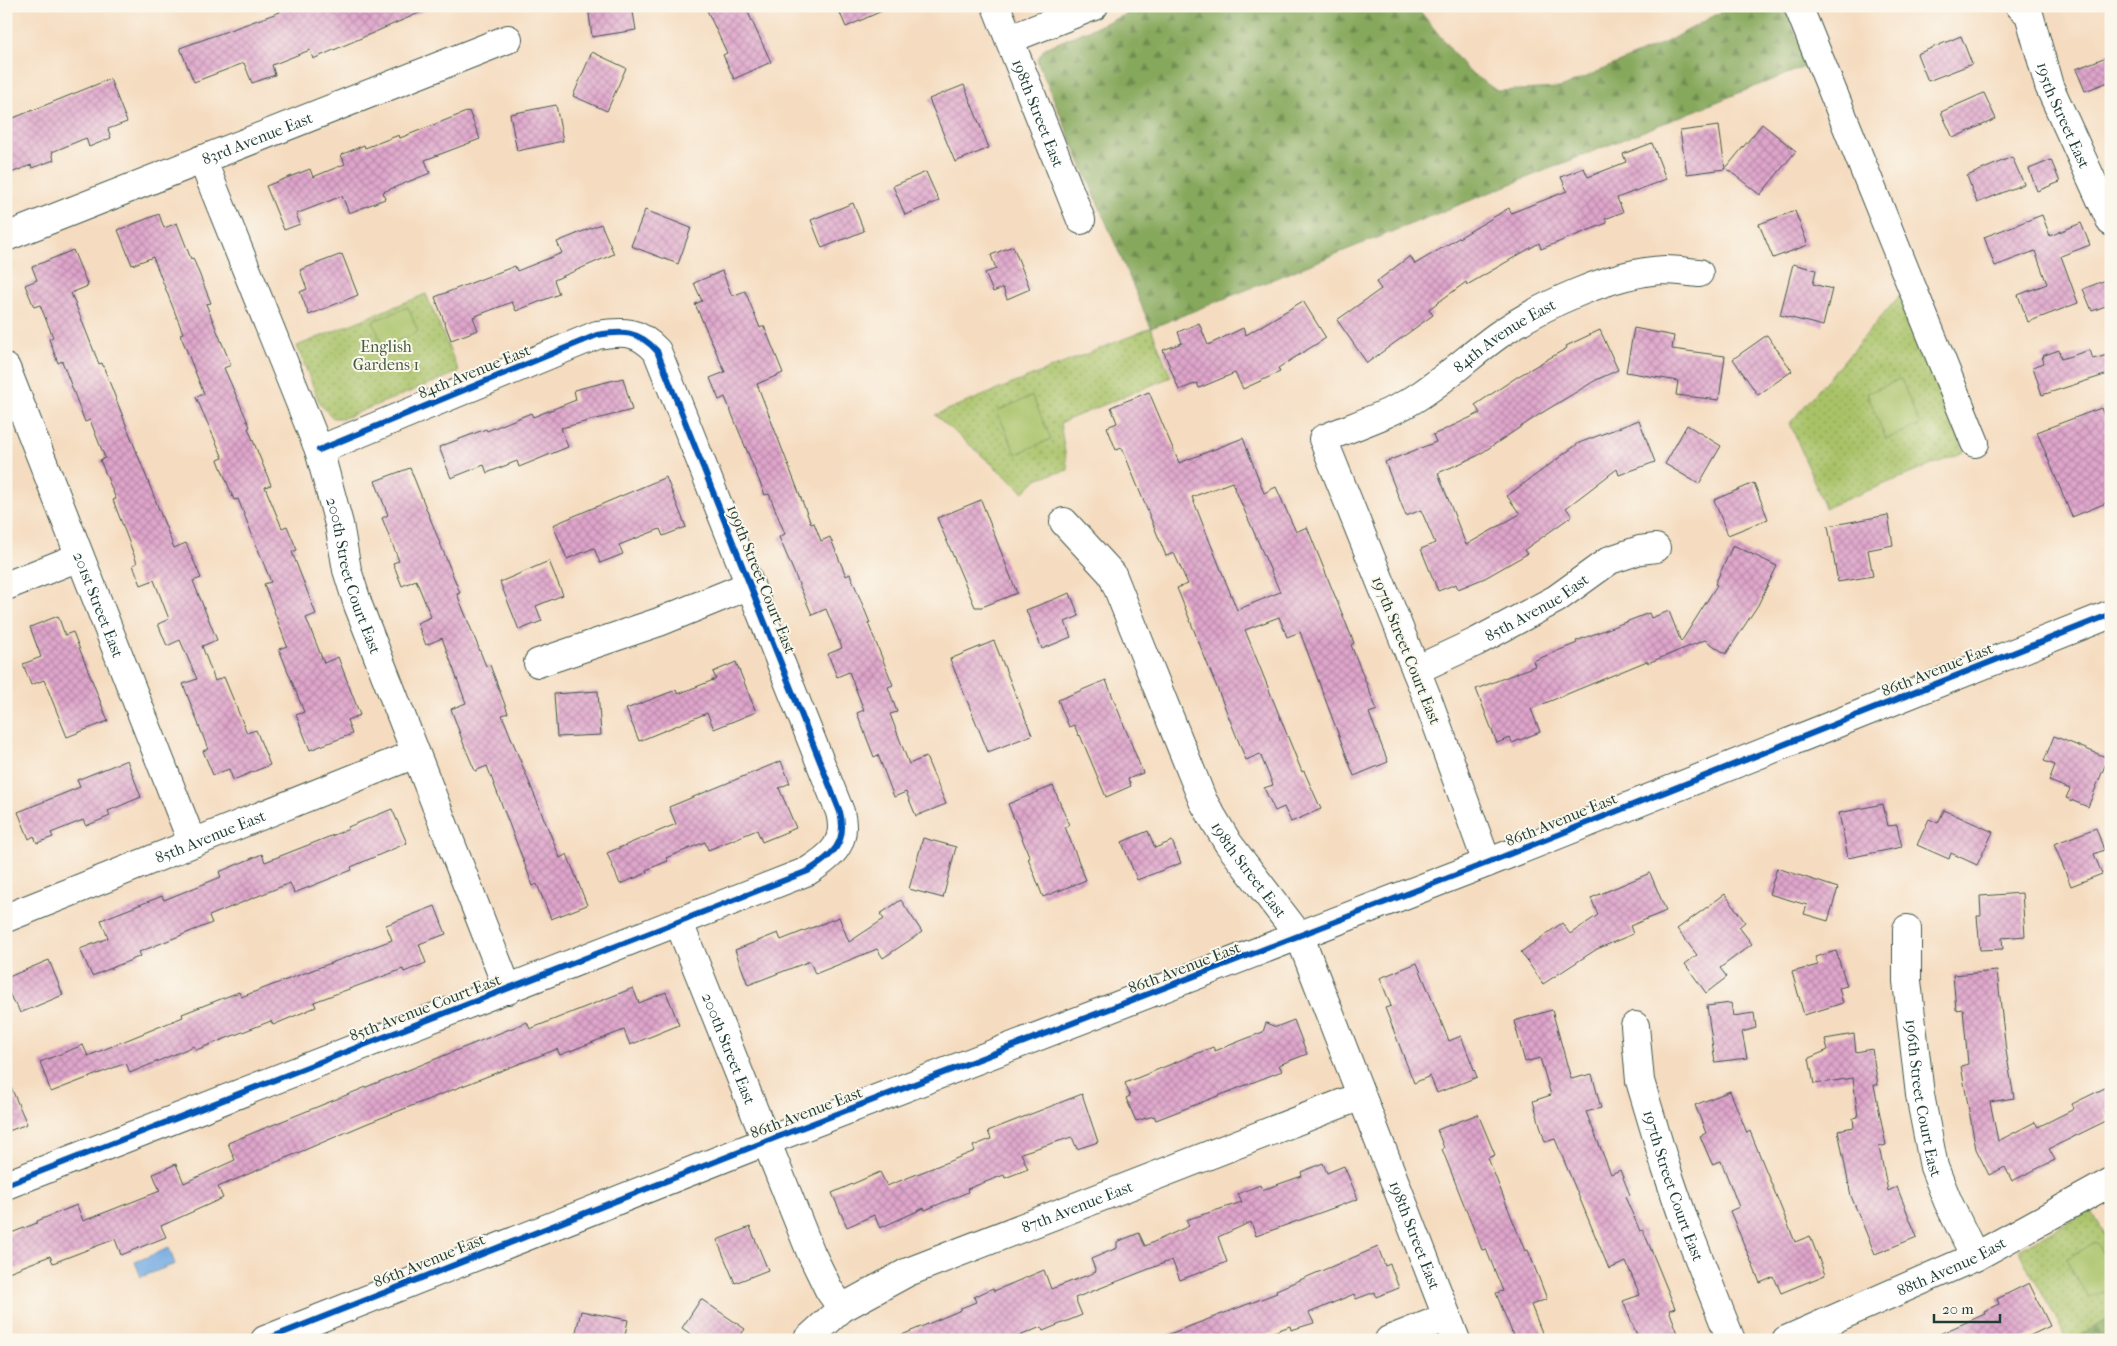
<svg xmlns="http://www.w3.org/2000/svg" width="2117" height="1346" viewBox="0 0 2117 1346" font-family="'IM FELL French Canon',serif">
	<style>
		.forest { fill: url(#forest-firs); stroke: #527248 }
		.park { fill: url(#park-dots); stroke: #64804e }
		.garden { fill: #a9c267; stroke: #64804e }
		.water { fill: #74aae2; stroke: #4a748b }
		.building { fill: url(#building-cross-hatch); fill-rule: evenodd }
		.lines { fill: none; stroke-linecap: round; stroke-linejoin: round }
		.minor-casing { stroke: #3f5549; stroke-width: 30 }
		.minor { stroke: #fff; stroke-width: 28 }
		.cycleway-casing { stroke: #fbf7ec; stroke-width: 9 }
		.cycleway { stroke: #0057b8; stroke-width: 6 }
		.labels { text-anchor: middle; stroke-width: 4; stroke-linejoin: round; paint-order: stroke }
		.street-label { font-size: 16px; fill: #1f3d34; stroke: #fbf7ec }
		.park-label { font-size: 16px; fill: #425e41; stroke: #fbf7ec }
	</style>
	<defs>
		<pattern id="forest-firs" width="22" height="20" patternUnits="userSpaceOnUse" patternTransform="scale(1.25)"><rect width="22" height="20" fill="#86a85c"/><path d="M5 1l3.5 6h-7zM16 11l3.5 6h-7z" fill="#6d8a4d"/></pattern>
		<pattern id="park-dots" width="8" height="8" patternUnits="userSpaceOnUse" patternTransform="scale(1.25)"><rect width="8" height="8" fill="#a9c267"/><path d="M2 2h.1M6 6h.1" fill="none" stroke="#899f56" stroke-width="1.8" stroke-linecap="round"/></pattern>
		<pattern id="building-cross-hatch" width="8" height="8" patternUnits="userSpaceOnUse" patternTransform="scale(1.25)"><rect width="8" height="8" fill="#e0a5cc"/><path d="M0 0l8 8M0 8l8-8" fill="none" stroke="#b588a6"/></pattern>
	</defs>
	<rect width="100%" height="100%" fill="#fbf7ec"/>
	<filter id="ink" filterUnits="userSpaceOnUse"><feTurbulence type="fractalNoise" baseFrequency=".02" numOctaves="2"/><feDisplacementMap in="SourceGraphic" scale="10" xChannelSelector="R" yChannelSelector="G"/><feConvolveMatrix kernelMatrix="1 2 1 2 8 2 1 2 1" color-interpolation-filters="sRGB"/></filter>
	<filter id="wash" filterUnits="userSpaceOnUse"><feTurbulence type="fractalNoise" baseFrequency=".0096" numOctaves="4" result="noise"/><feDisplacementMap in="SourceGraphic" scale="20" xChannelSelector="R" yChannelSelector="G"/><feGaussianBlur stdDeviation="1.12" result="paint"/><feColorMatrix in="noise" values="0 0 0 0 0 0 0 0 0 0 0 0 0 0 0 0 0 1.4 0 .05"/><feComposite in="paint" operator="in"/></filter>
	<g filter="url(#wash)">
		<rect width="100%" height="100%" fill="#f5dcc0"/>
		<g class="forest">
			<path d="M1146 6H1416L1467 70 1497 91 1560 88 1666 42 1732 6H1784L1809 65 1151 328 1037 60 1045 48Z"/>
			<path d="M2111 1318V1340H2072Z"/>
		</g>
		<g class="park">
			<path d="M426 294 459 372 344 418H333L320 404 297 346Z"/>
			<path d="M1901 294 1964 452 1825 508 1790 423Z"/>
			<path d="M1151 328 1171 377 1060 423 1068 470 1038 478 1024 492 935 415Z"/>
			<path d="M2091 1210 2111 1245V1318L2072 1340H2068L2018 1250Z"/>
		</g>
		<g class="garden">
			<path d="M408 307 418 332 383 347 373 321Z"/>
			<path d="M1901 379 1920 425 1886 439 1867 393Z"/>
			<path d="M1032 396 1051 439 1016 454 997 411Z"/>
			<path d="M2096 1242 2111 1267V1286L2089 1298 2066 1259Z"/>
		</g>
		<path class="water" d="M169 1248 175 1264 141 1277 135 1262Z"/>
		<g id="blocks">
			<g class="building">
				<path d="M290 6H435L313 59 310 50 272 65 275 75 252 83 244 63 194 82 180 48 280 12 279 10Z"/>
				<path d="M588 6H632L636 30 592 37Z"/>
				<path d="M705 6H745L771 62 734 79 723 55 727 53Z"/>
				<path d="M837 6H893L846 27Z"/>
				<path d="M1961 36 1972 64 1928 81 1917 54Z"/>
				<path d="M592 52 626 68 607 111 573 96Z"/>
				<path d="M2111 55V81L2085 91 2076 69Z"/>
				<path d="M110 79 127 122 108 129 111 138 89 147 86 138 52 152 54 160 32 168 31 165 6 175V121Z"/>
				<path d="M964 85 989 148 955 162 929 99Z"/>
				<path d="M1984 93 1996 119 1953 138 1941 112Z"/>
				<path d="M556 105 563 141 517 151 510 114Z"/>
				<path d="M469 111 480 139 425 160 430 173 383 192 385 199 349 213 342 196 296 214 300 224 284 230 266 186 310 169 313 177 345 164 341 155 364 145 365 148 399 135 400 138Z"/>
				<path d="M1762 124 1796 151 1760 195 1726 168Z"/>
				<path d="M1719 126 1725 169 1687 174 1680 131Z"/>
				<path d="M1652 143 1666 179 1617 198 1623 212 1605 219 1607 223 1541 249 1539 243 1467 285 1466 282 1429 309 1433 315 1367 363 1337 320 1381 289 1376 282 1410 256 1415 264 1509 208 1511 213 1567 191 1561 177 1584 168 1588 177 1626 162 1623 154Z"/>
				<path d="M2012 157 2024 184 1977 203 1967 176Z"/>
				<path d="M2051 160 2060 182 2037 191 2029 169Z"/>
				<path d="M926 172 939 201 905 215 893 186Z"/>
				<path d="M853 203 864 231 822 248 811 220Z"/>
				<path d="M645 210 691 228 678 264 631 246Z"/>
				<path d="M1795 211 1808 245 1773 258 1759 224Z"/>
				<path d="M159 214 164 228 177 223 191 259 193 258 211 303 206 304 231 365 224 368 250 427 248 428 271 485 265 487 282 528 287 526 297 550 292 552 316 614 306 618 324 663 338 657 360 715 347 720 352 734 310 750 296 715 304 712 279 649 287 646 264 584 271 582 238 499 234 500 218 460 223 458 196 397 204 394 180 334 183 333 153 257 132 265 118 230Z"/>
				<path d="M2042 215 2050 236 2081 223 2090 245 2061 256 2078 303 2028 322 2018 295 2047 284 2035 251 1995 266 1984 237Z"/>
				<path d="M601 224 614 254 554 280 559 294 516 311 512 302 473 317 478 330 451 340 435 297 515 266 517 271 562 253 557 242Z"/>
				<path d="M1013 246 1030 289 1007 299 1003 288 993 292 985 273 996 269 991 255Z"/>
				<path d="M73 250 88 286 71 293 99 364 102 363 174 548 186 543 201 578 193 581 217 640 202 646 215 681 224 677 247 733 256 730 270 765 233 780 229 769 213 775 203 751 208 749 183 684 197 679 180 640 167 646 158 624 169 619 154 580 141 585 133 565 137 563 113 500 116 499 100 460 105 458 90 420 85 422 62 361 58 363 49 339 53 337 40 305 34 307 25 285 37 280 32 267Z"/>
				<path d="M342 254 358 295 309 315 300 292 307 289 300 270Z"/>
				<path d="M1793 264 1816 270 1813 284 1832 289 1823 326 1780 315Z"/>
				<path d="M722 271 732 296 745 291 760 328 764 326 783 373 757 384 811 524 814 523 821 541 830 537 846 576 850 574 870 623H868L893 685 888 687 897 712 890 714 909 764 926 757 946 804 916 816 906 792 894 797 878 755 874 757 857 713 864 710 849 672 837 677 828 654 842 648 826 609 812 615 779 537 785 534 769 494 765 495 725 397 719 400 710 378 725 372 695 304 702 301 694 283Z"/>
				<path d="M2106 280 2111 292V304L2092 311 2083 289Z"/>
				<path d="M1303 301 1326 338 1278 368 1280 372 1243 389 1235 373 1199 388 1197 383 1179 390 1163 350 1182 343 1178 332 1199 323 1208 345 1243 328 1246 335Z"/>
				<path d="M1634 328 1674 336 1672 349 1725 356 1719 400 1676 395 1678 381 1626 372Z"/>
				<path d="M1600 330 1618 370 1596 380 1540 414 1477 456 1438 473 1466 545 1520 514 1507 496 1579 443 1639 420 1655 462 1619 475 1617 469 1566 508 1572 516 1524 550 1527 554 1485 578 1458 589 1456 584 1438 591 1421 549 1435 543 1421 510 1406 516 1385 462 1436 442 1433 435 1480 413 1475 405 1517 377 1567 348 1566 346Z"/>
				<path d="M1767 335 1792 371 1758 395 1733 359Z"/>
				<path d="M2059 350 2061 359 2090 350 2093 359 2111 354V373L2042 395 2033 367 2044 363 2042 356Z"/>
				<path d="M623 378 632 410 561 428 568 447 519 467 517 461 487 473 484 465 451 478 439 447 486 429 487 431 531 413 533 417 576 400 574 390Z"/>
				<path d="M1149 392 1179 463 1243 438 1264 493 1276 487 1296 532 1307 527 1354 643 1351 645 1377 710 1369 713 1388 762 1354 776 1300 632 1287 637 1279 617 1245 630 1302 772 1304 771 1321 809 1291 822 1284 807 1275 811 1264 788 1273 785 1260 754 1246 760 1177 588 1188 584 1174 553 1166 556 1122 448 1116 450 1107 427 1117 423 1111 407ZM1232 482 1280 592 1237 610 1192 497Z"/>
				<path d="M2101 408 2111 433V501L2072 517 2037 432Z"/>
				<path d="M1687 425 1721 446 1699 484 1665 464Z"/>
				<path d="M410 468 460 593 457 594 486 666 490 665 508 713 502 715 527 777 560 858 567 854 587 905 551 919 537 884 533 886 487 766 475 771 464 745 451 709 466 703 442 638 426 645 417 623 431 617 416 580 402 586 393 563 399 561 382 518 388 515 375 481Z"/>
				<path d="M666 477 686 527 663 536 660 529 619 545 623 554 600 563 594 548 567 559 553 525Z"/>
				<path d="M1754 483 1768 519 1728 535 1714 500Z"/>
				<path d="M981 500 1017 593 982 607H975L937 518Z"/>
				<path d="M1888 515 1893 545 1868 550 1873 576 1838 582 1828 526Z"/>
				<path d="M1733 545 1777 566 1758 605 1726 654 1705 640 1648 663 1647 661 1531 709 1540 732 1512 743 1510 738 1497 743 1476 689 1535 666 1533 661 1577 643 1576 641 1649 613 1651 618 1669 611 1681 642 1717 585 1715 584Z"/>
				<path d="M549 561 563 595 536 606 542 621 519 630 500 582Z"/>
				<path d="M1070 593 1079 616 1065 622 1071 637 1042 649 1026 610Z"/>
				<path d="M58 616 65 635 73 632 108 721 67 737 44 680 31 685 23 664 41 657 30 627Z"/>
				<path d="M994 641 1032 735 988 752 950 659Z"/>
				<path d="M736 662 756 712 714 729 707 713 639 741 626 709 676 690 678 694 716 679 713 672Z"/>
				<path d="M1106 680 1143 773 1128 779 1131 786 1106 797 1080 735 1079 736 1074 725 1069 727 1058 700Z"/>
				<path d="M598 691 601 735 557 737 554 694Z"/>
				<path d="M2054 736 2108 758 2088 807 2066 798 2070 789 2049 781 2055 765 2044 761Z"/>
				<path d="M127 760 141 797 108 811 110 816 86 826 83 820 51 833 53 837 37 843 34 836 29 839 18 812 80 787 77 780Z"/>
				<path d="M781 761 790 783 779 788 796 828 762 842 757 830 708 850 705 842 666 858 668 861 646 870 647 873 620 884 607 853 676 824 669 807Z"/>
				<path d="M1053 786 1069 825 1065 827 1086 880 1043 897 1028 858H1030L1008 804Z"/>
				<path d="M1883 804 1888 826 1897 825 1902 847 1848 858 1839 813Z"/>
				<path d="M392 809 407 843 351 867 352 870 294 893 290 883 209 916 212 923 139 952 141 956 92 976 80 949 108 938 101 920 162 896 164 900 221 877 219 872 262 854 265 862 349 829 348 827Z"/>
				<path d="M1944 810 1993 832 1977 865 1951 853 1949 859 1917 845 1929 819 1938 823Z"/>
				<path d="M2096 828 2104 850 2094 854 2102 874 2071 886 2054 844Z"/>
				<path d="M1148 831 1155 848 1172 841 1181 863 1137 880 1122 842Z"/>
				<path d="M923 838 956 847 943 898 909 889Z"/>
				<path d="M1777 868 1838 888 1828 921 1804 914 1807 905 1769 894Z"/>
				<path d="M1650 873 1666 911 1630 926 1633 934 1597 949 1543 984 1521 952 1562 923 1570 934 1598 915 1591 898Z"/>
				<path d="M2022 893 2025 936 2002 938 2003 949 1980 950 1977 916H1981L1980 896Z"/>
				<path d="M1725 894 1745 922 1739 927 1752 944 1720 968 1727 977 1706 993 1685 964 1697 955 1677 929Z"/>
				<path d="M901 900 922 932 883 958 877 949 815 974 810 961 748 985 735 950 778 933 781 940 839 917 849 942 884 919 880 914Z"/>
				<path d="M435 906 446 934 419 944 426 963 404 972 403 969 314 1002 316 1007 273 1025 271 1021 196 1050 194 1046 130 1073 126 1063 51 1092 40 1062 83 1045 88 1056 183 1017 182 1014 239 992 241 997 392 940 386 925Z"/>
				<path d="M1836 951 1847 986 1839 988 1843 1003 1804 1015 1792 972 1818 965 1815 957Z"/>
				<path d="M49 960 63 995 20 1013 16 1003 14 1004 6 986V978Z"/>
				<path d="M1417 963 1449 1041 1461 1036 1477 1077 1437 1093 1430 1076 1414 1083 1385 1008 1391 1006 1380 978Z"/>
				<path d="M1997 971 2006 1051 2014 1098 1990 1102 1998 1141 2035 1122 2038 1127 2074 1109 2072 1104 2111 1085V1109L2104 1112 2108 1120 2049 1149 2055 1160 2012 1181 2005 1167 1989 1175 1976 1149 1961 1066 1968 1064 1963 1009 1956 1010 1953 975Z"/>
				<path d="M633 988 639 1003 666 992 679 1025 630 1045 624 1030 560 1055 557 1049 368 1123 218 1187 223 1198 161 1226 166 1237 121 1255 115 1239 53 1263 50 1256 6 1273V1235L37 1223V1221L77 1205 83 1221 160 1191 153 1174 176 1164 184 1183 235 1160 228 1143 527 1022 530 1029Z"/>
				<path d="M1731 1003 1733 1016 1754 1013 1756 1028 1742 1032 1747 1058 1715 1062 1707 1006Z"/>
				<path d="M1552 1010 1571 1079 1592 1074 1601 1108 1586 1112 1611 1174 1620 1170 1630 1195 1625 1197 1640 1231 1643 1230 1675 1308 1669 1310 1679 1336 1669 1340H1639L1623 1301 1640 1295 1626 1262 1609 1269 1555 1139 1545 1142 1533 1101 1551 1095 1540 1058 1525 1062 1514 1021Z"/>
				<path d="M1294 1020 1307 1054 1279 1065 1282 1071 1156 1120 1154 1116 1136 1121 1126 1098 1130 1096 1125 1083 1213 1047 1215 1051 1263 1032 1266 1023 1276 1027Z"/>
				<path d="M1854 1034 1856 1052 1872 1049 1878 1085H1874L1886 1145 1879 1147 1888 1191 1897 1187 1917 1237 1875 1254 1851 1196 1838 1130 1854 1127 1853 1118 1858 1117 1853 1078 1814 1084 1809 1058 1828 1050 1825 1039Z"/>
				<path d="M6 1076 27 1124 6 1132Z"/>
				<path d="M1730 1091 1747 1133 1750 1131 1795 1242 1810 1236 1825 1275 1781 1293 1774 1277 1760 1283 1730 1211 1739 1207 1721 1161 1712 1164 1700 1136 1706 1133 1695 1105Z"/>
				<path d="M1082 1094 1098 1142 1077 1149 1072 1137 1021 1153 1028 1169 1005 1178 1004 1175 967 1189 968 1192 925 1210 924 1208 880 1228 874 1215 847 1227 832 1193 880 1172 887 1186 975 1151 973 1146 991 1139 988 1131Z"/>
				<path d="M1478 1114 1495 1155 1488 1158 1525 1251 1528 1250 1547 1299 1531 1305 1545 1340H1515L1496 1293 1503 1291 1486 1249 1482 1250 1442 1149 1444 1148 1437 1130Z"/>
				<path d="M1323 1163 1327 1173 1344 1166 1358 1199 1256 1236 1251 1222 1218 1237 1227 1262 1180 1280 1172 1260 1075 1298 1082 1315 1043 1331 1041 1327 1010 1340H890L961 1310V1308L976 1302 974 1297 993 1288 994 1291 1044 1270 1051 1289 1096 1272 1091 1259 1117 1248V1242L1139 1233 1145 1246 1189 1226 1186 1220 1242 1202 1238 1194 1260 1185 1262 1190 1302 1176 1301 1172Z"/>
				<path d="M750 1227 768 1270 735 1283 717 1240Z"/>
				<path d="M1378 1247 1385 1266 1390 1264 1399 1288 1376 1297 1375 1292 1356 1299 1354 1294 1309 1313 1314 1323 1291 1330 1290 1326 1252 1340H1159V1338L1277 1293 1276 1290Z"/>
				<path d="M2029 1283 2050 1326 2021 1340H1926L1985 1314 1984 1311 1999 1304 1997 1299Z"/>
				<path d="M701 1299 745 1329 737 1340H699L682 1328Z"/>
				<path d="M581 1311 628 1320 624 1340H574Z"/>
			</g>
		</g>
	</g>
	<g filter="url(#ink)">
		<use href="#blocks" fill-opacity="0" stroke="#3f5549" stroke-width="1"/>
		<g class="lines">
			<g class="minor-casing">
				<g id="minor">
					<path id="s1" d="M996 6 1081 220"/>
					<path d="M1798 6 1975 443"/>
					<path id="s2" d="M2020 6 2029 14 2049 86 2111 222"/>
					<path d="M1010 39 1094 6"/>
					<path id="s3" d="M202 159 319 450 339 524 347 570 358 605 508 990"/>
					<path id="s4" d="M6 237 508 39"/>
					<path id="s5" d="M6 368 192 842"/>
					<path id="s6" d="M1064 522 1112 574 1203 801 1228 843 1300 937 1456 1340"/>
					<path d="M6 586 79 557"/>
					<path d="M538 663 659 622 750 585"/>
					<path id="s7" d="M1416 670 1476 642 1556 599 1610 560 1640 550 1656 548"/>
					<path id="s8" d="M1487 863 1428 700 1323 439C1356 425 1393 414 1422 394 1449 376 1472 354 1497 336 1540 306 1613 272 1665 270 1676 270 1688 272 1699 273"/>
					<path id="s9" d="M6 918 415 754"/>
					<path id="s10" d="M679 923 811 1253 829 1290 842 1308"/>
					<path id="s11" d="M1907 929V981L1920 1095 1934 1167 1948 1202 1975 1257"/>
					<path id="s12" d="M1635 1026 1640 1081 1666 1168 1686 1226 1731 1340"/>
					<path d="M6 1185 808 871C832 856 848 843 840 812L657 351C638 330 623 331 597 335L319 450"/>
					<path d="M265 1340 767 1141 1487 863 2111 614"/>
					<path id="s13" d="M807 1340 842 1308 908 1272 1361 1096"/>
					<path d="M1389 1340 1447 1317"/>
					<path id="s14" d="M1786 1340 1975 1257 2111 1182"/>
				</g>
			</g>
			<use href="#minor" class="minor"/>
			<g class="cycleway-casing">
				<g id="cycleway">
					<path d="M6 1185 808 871C832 856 848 843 840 812L657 351C638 330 623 331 597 335L319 450"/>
					<path d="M265 1340 767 1141 1487 863 2111 614"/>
				</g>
			</g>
			<use href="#cycleway" class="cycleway"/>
		</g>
	</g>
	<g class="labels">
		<g class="street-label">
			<text dy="6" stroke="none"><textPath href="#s1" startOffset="115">198th Street East</textPath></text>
			<text dy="6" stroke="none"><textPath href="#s2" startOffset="119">195th Street East</textPath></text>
			<text dy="6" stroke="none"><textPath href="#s4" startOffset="270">83rd Avenue East</textPath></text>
			<text dy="6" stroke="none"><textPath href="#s8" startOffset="665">84th Avenue East</textPath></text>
			<text transform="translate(474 371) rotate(-22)" y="6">84th Avenue East</text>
			<text dy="6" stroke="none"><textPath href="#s3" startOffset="444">200th Street Court East</textPath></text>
			<text transform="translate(762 579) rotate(68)" y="6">199th Street Court East</text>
			<text dy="6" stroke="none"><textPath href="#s5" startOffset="254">201st Street East</textPath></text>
			<text dy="6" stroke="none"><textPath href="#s7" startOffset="136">85th Avenue East</textPath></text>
			<text transform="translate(1407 650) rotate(68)" y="6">197th Street Court East</text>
			<text transform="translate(1937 669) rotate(-22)" y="6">86th Avenue East</text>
			<text transform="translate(1561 819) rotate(-22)" y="6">86th Avenue East</text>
			<text dy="6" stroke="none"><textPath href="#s9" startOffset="220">85th Avenue East</textPath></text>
			<text dy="6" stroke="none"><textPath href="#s6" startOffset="398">198th Street East</textPath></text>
			<text transform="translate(1184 967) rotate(-21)" y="6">86th Avenue East</text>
			<text transform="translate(425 1007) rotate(-21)" y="6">85th Avenue Court East</text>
			<text dy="6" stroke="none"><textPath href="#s10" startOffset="135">200th Street East</textPath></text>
			<text dy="6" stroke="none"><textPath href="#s11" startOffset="170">196th Street Court East</textPath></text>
			<text transform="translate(806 1112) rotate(-21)" y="6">86th Avenue East</text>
			<text dy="6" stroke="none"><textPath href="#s12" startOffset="165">197th Street Court East</textPath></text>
			<text dy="6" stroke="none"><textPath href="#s13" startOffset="304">87th Avenue East</textPath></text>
			<text dy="6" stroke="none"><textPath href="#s6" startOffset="802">198th Street East</textPath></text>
			<text transform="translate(429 1260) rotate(-22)" y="6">86th Avenue East</text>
			<text dy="6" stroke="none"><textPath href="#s14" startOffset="181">88th Avenue East</textPath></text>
		</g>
		<g class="park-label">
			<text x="386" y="352">English<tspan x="386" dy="18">Gardens 1</tspan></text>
		</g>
	</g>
	<rect width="2117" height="1346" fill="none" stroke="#fbf7ec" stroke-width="25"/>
	<path d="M1934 1314v8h66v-8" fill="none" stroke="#1f3d34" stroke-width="2.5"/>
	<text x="1942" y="1314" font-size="15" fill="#1f3d34" stroke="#fbf7ec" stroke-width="4" paint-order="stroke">20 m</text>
</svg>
